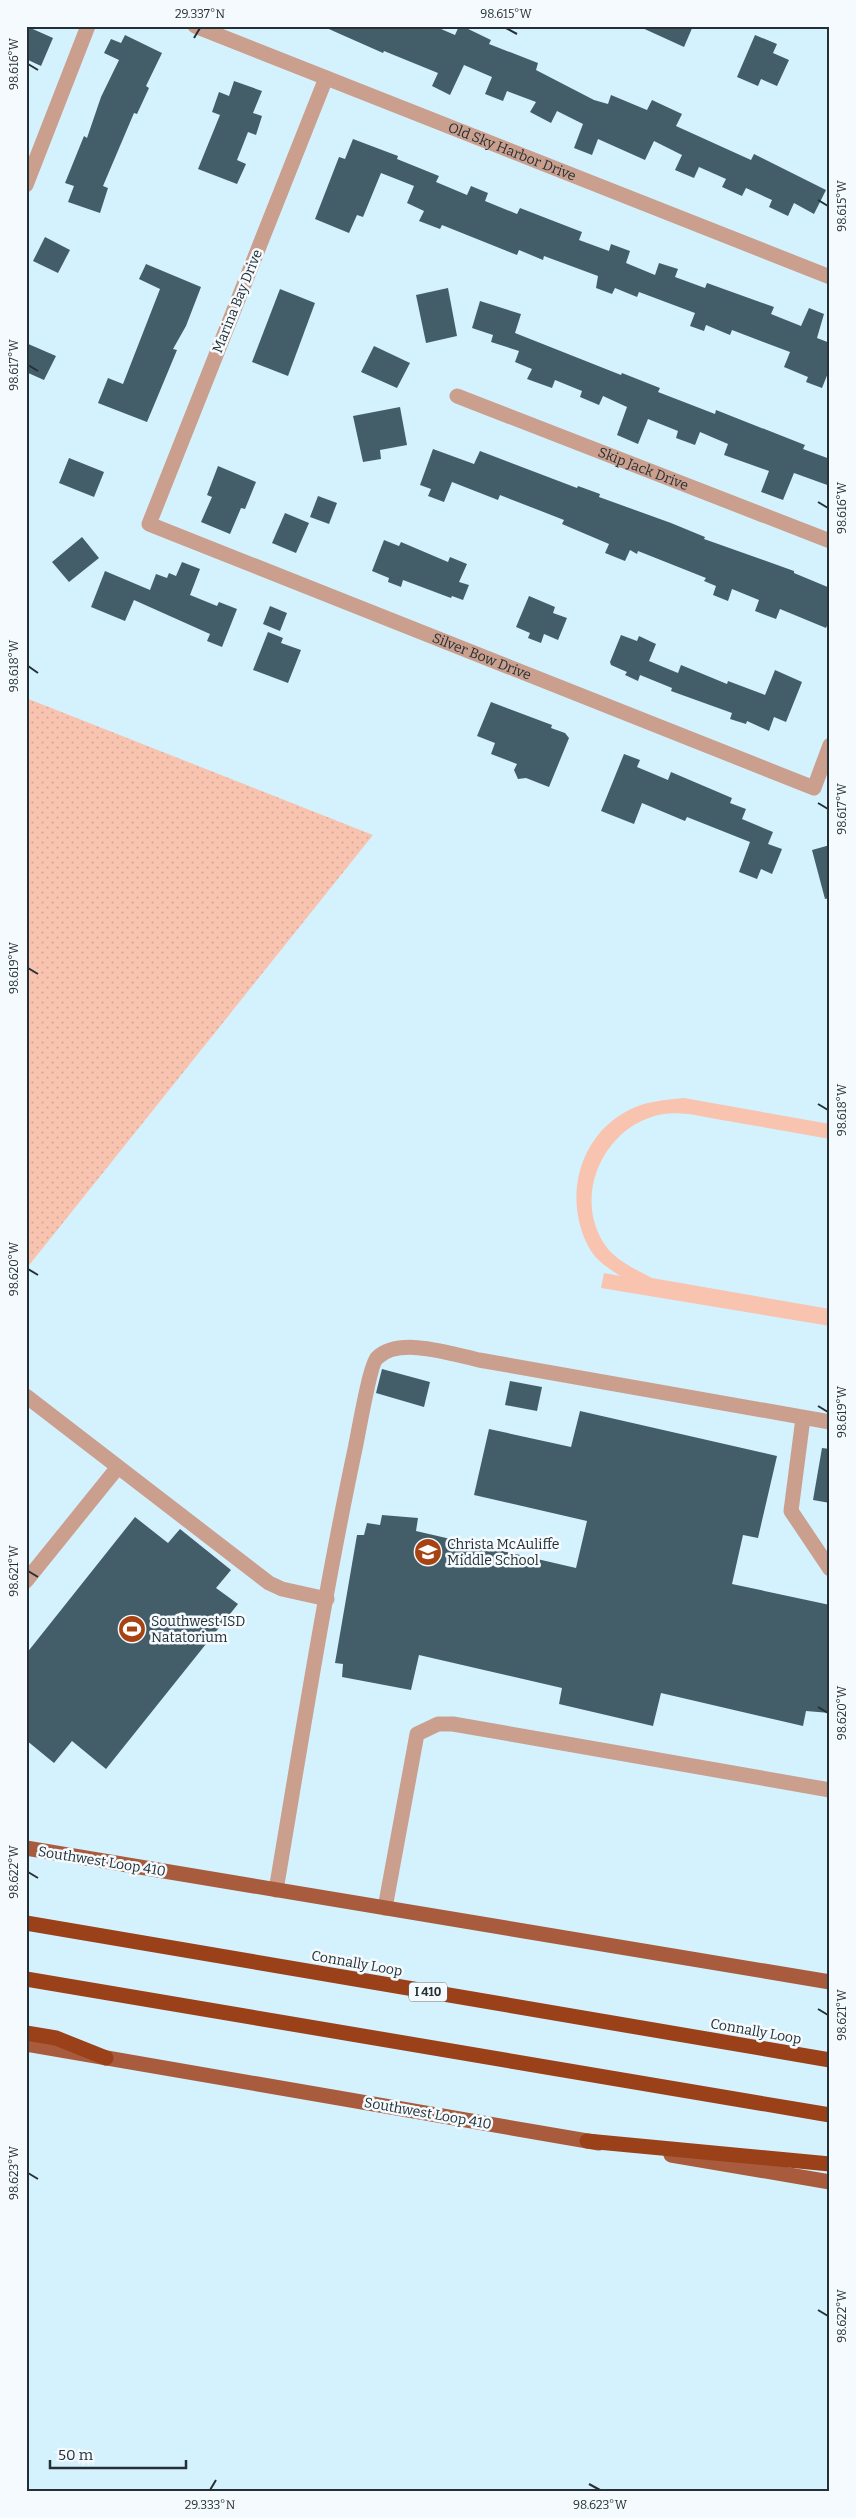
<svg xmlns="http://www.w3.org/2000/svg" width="856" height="2518" viewBox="0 0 856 2518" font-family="Bitter,serif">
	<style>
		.grass { fill: url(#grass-dots) }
		.pitch { fill: #f8c4b0 }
		.building { fill: #445e69 }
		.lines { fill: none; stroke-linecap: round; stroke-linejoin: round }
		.minor { stroke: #cb9f8e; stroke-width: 15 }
		.major { stroke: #a85c3d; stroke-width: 15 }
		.highway { stroke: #9a411a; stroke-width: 15 }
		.ticks { fill: none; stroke: #253035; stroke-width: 2 }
		.labels { text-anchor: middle; stroke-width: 5; stroke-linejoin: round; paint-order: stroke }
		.shield { fill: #f4fafd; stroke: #636d71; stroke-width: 1 }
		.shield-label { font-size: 12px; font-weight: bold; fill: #253035 }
		.street-label { font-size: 14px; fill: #253035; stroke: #f4fafd }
		.poi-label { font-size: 14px; fill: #253035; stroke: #f4fafd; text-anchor: start }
		.neatline { fill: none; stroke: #253035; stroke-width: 2 }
		.ticks-label { font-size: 12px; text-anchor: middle; fill: #253035 }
	</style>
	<defs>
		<pattern id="grass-dots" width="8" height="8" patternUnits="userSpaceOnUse" patternTransform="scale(1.25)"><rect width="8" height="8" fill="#f8c4b0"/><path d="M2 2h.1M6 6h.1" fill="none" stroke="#d4a998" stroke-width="1.8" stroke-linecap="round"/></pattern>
	</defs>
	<rect width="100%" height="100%" fill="#d4f2fe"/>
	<path class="grass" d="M26 698 373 835 26 1269Z"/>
	<path class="pitch" d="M684 1098 830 1124V1139C796 1133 762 1127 728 1121 707 1118 685 1111 664 1114 604 1123 569 1199 608 1249 619 1262 637 1270 652 1278L830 1309V1326L601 1288 604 1273 620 1276C610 1269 598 1262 591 1251 562 1203 577 1136 629 1110 646 1101 665 1100 684 1098Z"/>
	<g class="building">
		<path d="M26 26 53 38 41 66 26 59Z"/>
		<path d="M322 26H434L455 35 459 26H462L491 40 489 44 538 63 536 70 594 100 608 104 611 95 647 110 652 100 682 114 676 126 751 160 754 154 826 190 814 214 794 203 788 216 769 207 772 200 746 188 742 196 722 187 726 179 699 167 694 178 675 170 682 155 654 141 645 160 598 139 592 155 574 148 583 124 557 111 551 123 530 112 536 102 507 91 503 101 485 94 492 77 464 65 450 95 432 86 438 73 384 51 383 53Z"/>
		<path d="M638 26H693L684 47Z"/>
		<path d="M125 35 162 53 146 86 149 88 137 114 134 113 103 186 108 188 100 213 68 202 74 186 65 183 84 136 87 138 101 97 119 60 104 53 111 39 121 43Z"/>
		<path d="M755 35 777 44 773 53 789 60 777 86 761 79 758 86 737 77Z"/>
		<path d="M234 81 262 91 253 113 262 116 256 135 248 132 237 160 246 164 237 184 198 169 220 115 212 112 219 92 229 96Z"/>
		<path d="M353 139 398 156 397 159 439 176 436 182 467 195 471 186 488 193 485 201 517 214 520 208 582 232 579 240 609 251 611 244 630 251 626 263 655 275 659 263 678 269 675 277 705 288 707 283 774 307 771 314 801 326 809 308 824 314 817 338 830 343V368L822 388 806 382 808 377 784 367 790 352 732 330 730 335 706 325 704 331 690 326 695 313 639 292 637 297 615 288 612 294 596 288 598 276 544 256 543 260 519 250 517 255 442 225 440 229 419 221 424 211 407 203 414 186 381 173 363 217 357 215 349 233 315 219 339 157 345 159Z"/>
		<path d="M45 237 70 250 58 273 33 261Z"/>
		<path d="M146 264 201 287 186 326 173 349 177 350 147 422 98 403 108 378 123 384 160 289 139 279Z"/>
		<path d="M448 288 457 336 426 343 416 295Z"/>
		<path d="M280 289 315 303 288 376 252 362Z"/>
		<path d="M480 301 521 314 515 333 621 375 622 373 660 388 658 392 715 414 716 410 805 445 803 449 830 459V486L794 473 783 500 761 492 769 471 724 455 728 444 700 432 695 445 676 438 678 431 648 419 638 444 617 435 627 407 603 396 599 405 580 397 582 391 555 380 552 388 527 379 532 369 515 362 519 351 491 342 493 335 472 328Z"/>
		<path d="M26 343 56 356 44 380 26 372Z"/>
		<path d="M374 346 410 363 397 388 361 372Z"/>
		<path d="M400 407 407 445 380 450 381 459 363 462 353 416Z"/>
		<path d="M433 449 474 464 480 451 577 488 578 486 600 494 599 497 671 523 705 537 704 539 794 571V573L830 588V619L826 628 780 609 776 619 755 611 759 600 732 589 728 601 713 595 716 586 704 581 706 578 638 551 637 554 630 550 625 561 605 553 609 544 562 524 564 520 500 495 498 500 452 482 444 502 428 496 431 489 420 485Z"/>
		<path d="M69 458 104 472 94 497 59 483Z"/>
		<path d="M218 466 256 482 245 509 241 508 230 534 201 522 212 497 207 495Z"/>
		<path d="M318 496 337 503 329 524 310 517Z"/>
		<path d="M285 513 309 523 296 553 272 543Z"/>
		<path d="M82 537 99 558 69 582 52 562Z"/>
		<path d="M384 540 399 546 401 542 448 562 450 557 467 564 459 582 469 585 463 600 452 596 451 598 403 580 401 587 388 582 389 578 372 571Z"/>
		<path d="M182 562 200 569 190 595 217 606 219 602 237 609 222 647 207 641 210 634 134 600 125 621 91 607 105 571 150 590 156 574 167 578 169 573 176 576Z"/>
		<path d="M529 596 555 607 553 613 567 618 558 640 544 634 541 643 528 638 530 633 516 627Z"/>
		<path d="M270 606 287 613 280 631 263 624Z"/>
		<path d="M268 632 283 638 281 643 301 650 288 683 253 670Z"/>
		<path d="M621 635 637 641 639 636 656 644 649 661 678 673 681 665 727 684 728 681 765 695 775 670 802 682 786 722 774 717 769 731 747 721 746 724 730 719 732 713 671 691 672 688 640 675 638 681 625 675 627 672 611 665 610 662Z"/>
		<path d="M491 702 552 725 551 728 565 733 569 738 549 787 526 778 518 779 514 770 517 764 491 754 495 743 477 736Z"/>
		<path d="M624 754 640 760 637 767 668 780 671 772 732 798 730 803 746 809 742 819 773 832 768 844 782 849 772 874 761 869 757 879 739 872 750 842 687 817 685 821 642 803 634 824 601 811Z"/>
		<path d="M830 845V898L825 899 812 850Z"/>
		<path d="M382 1369 430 1382 424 1407 376 1393Z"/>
		<path d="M510 1381 542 1387 537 1411 505 1405Z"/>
		<path d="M580 1411 777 1456 758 1538 743 1535 732 1584 830 1605V1713L806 1711 803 1726 661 1693 653 1726 559 1704 562 1688 419 1655 411 1690 342 1677 343 1664 335 1663 357 1535H364L367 1523 380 1525 382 1515 418 1518 416 1531 576 1568 587 1521 474 1495 489 1429 571 1447Z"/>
		<path d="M822 1448 830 1449V1503L813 1500Z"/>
		<path d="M135 1517 168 1543 180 1529 231 1570 216 1588 238 1604 106 1769 72 1741 54 1763 26 1740V1654Z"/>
	</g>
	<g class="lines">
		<g class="minor">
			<path id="s1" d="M195 26 830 277"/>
			<path id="s2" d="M326 78 149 524 814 788 830 745"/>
			<path d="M26 185 88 26"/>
			<path id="s3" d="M457 396 830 541"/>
			<path d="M26 1396 269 1583 282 1589 327 1599"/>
			<path d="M803 1418 791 1511 830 1569"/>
			<path d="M26 1581 118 1467"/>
			<path d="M276 1890C301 1743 324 1595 355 1449 358 1435 370 1364 377 1358 399 1336 452 1354 479 1360L830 1422"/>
			<path d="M385 1908 417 1734 438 1724H453L830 1790"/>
		</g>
		<g class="major">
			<path d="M26 1848 830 1982"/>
			<path d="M26 2044 599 2143"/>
			<path d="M671 2155 830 2182"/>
		</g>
		<g class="highway">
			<path d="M26 1923 830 2060"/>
			<path d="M26 1979 830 2115"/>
			<path d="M26 2033 56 2038 106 2058"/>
			<path d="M587 2141 830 2164"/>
		</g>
	</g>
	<path class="ticks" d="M506 28 517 34M194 38 200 28M28 64 38 70M818 200 828 206M28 365 38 371M818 502 828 508M28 666 38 673M818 803 828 809M28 968 38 974M818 1104 828 1110M28 1269 38 1275M818 1406 828 1412M28 1571 38 1577M818 1707 828 1713M28 1872 38 1878M818 2009 828 2015M28 2173 38 2179M818 2310 828 2316M589 2484 600 2490M210 2490 216 2480"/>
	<defs>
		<g id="school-disc" transform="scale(1.4375)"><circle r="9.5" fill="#a74313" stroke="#f4fafd"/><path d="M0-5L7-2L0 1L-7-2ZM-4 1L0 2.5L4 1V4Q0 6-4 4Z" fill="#fff"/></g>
		<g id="stadium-disc" transform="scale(1.4375)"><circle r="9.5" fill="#a74313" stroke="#f4fafd"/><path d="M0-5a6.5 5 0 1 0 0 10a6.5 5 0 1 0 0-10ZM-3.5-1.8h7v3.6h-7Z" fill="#fff"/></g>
	</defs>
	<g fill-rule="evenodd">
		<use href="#school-disc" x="428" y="1552"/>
		<use href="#stadium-disc" x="132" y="1629"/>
	</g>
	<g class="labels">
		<rect class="shield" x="409" y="1982.5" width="38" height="19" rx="4"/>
		<g class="shield-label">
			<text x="428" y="1996">I 410</text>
		</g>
		<g class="street-label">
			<text dy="5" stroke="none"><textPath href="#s1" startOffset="341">Old Sky Harbor Drive</textPath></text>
			<text transform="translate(237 301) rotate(-68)" y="5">Marina Bay Drive</text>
			<text dy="5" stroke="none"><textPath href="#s3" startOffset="200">Skip Jack Drive</textPath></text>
			<text dy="5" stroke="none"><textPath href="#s2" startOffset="838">Silver Bow Drive</textPath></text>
			<text transform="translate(102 1861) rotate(9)" y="5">Southwest Loop 410</text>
			<text transform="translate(357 1963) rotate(10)" y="5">Connally Loop</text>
			<text transform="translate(756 2031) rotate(10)" y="5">Connally Loop</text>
			<text transform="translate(428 2113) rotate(10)" y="5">Southwest Loop 410</text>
		</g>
		<g class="poi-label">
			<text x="447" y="1549">Christa McAuliffe<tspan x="447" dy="16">Middle School</tspan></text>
			<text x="151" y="1626">Southwest ISD<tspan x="151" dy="16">Natatorium</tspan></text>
		</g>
	</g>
	<rect width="856" height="2518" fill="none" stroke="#f4fafd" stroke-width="55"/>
	<path d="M50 2460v8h136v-8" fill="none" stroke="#253035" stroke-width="2.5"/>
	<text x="58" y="2460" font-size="15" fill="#253035" stroke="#f4fafd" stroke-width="4" paint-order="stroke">50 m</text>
	<rect x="28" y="28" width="800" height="2462" class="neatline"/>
	<g class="ticks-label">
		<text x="200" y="18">29.337°N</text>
		<text x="506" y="18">98.615°W</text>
		<text transform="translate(14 64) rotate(-90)" y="4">98.616°W</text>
		<text transform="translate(842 206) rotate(-90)" y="4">98.615°W</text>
		<text transform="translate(14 365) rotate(-90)" y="4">98.617°W</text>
		<text transform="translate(842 508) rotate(-90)" y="4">98.616°W</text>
		<text transform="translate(14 666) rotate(-90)" y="4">98.618°W</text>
		<text transform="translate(842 809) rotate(-90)" y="4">98.617°W</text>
		<text transform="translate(14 968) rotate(-90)" y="4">98.619°W</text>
		<text transform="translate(842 1110) rotate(-90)" y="4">98.618°W</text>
		<text transform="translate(14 1269) rotate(-90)" y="4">98.620°W</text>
		<text transform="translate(842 1412) rotate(-90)" y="4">98.619°W</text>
		<text transform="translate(14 1571) rotate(-90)" y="4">98.621°W</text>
		<text transform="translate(842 1713) rotate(-90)" y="4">98.620°W</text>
		<text transform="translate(14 1872) rotate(-90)" y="4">98.622°W</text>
		<text transform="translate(842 2015) rotate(-90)" y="4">98.621°W</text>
		<text transform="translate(14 2173) rotate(-90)" y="4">98.623°W</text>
		<text transform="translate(842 2316) rotate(-90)" y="4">98.622°W</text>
		<text x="210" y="2509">29.333°N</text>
		<text x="600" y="2509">98.623°W</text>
	</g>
</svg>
